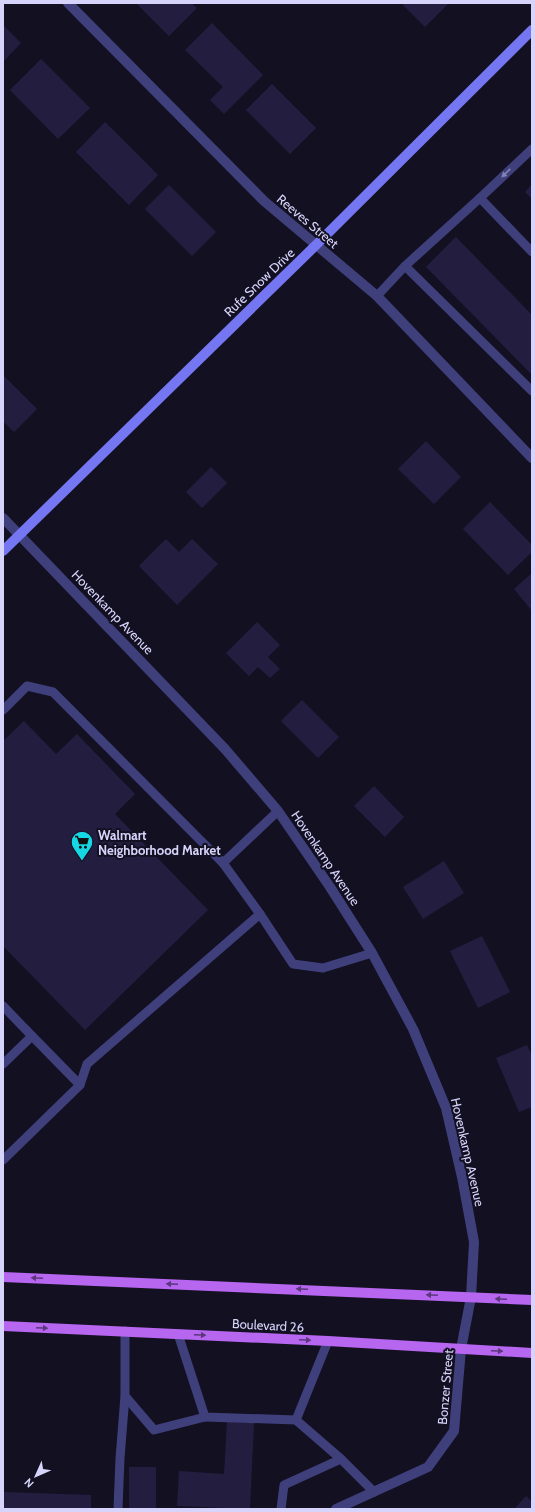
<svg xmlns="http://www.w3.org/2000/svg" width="535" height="1512" viewBox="0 0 535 1512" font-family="Cabin,sans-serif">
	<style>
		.building { fill: #231e40 }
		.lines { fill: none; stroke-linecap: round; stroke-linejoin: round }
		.service { stroke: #3f3f7c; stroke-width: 9 }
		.minor { stroke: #3f3f7c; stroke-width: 10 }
		.secondary { stroke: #7576f1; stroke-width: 10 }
		.primary { stroke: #b766f0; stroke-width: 10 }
		.oneway { fill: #8382b5 }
		.oneway2 { fill: #5c377e }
		.labels { text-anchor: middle; stroke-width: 4; stroke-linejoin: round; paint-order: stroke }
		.street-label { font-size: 13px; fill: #d7d4fb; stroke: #121021 }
		.poi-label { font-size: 13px; font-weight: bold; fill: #d7d4fb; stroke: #121021; text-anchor: start }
	</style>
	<rect width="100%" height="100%" fill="#121021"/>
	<g class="building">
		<path d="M136 3H191L197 8 169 36Z"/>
		<path d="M405 3H449L425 27 403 5Z"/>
		<path d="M212 23 263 75 224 114 210 100 223 87 185 50Z"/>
		<path d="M3 25 21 43 3 62Z"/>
		<path d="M41 59 90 108 58 139 10 90Z"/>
		<path d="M272 84 316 128 290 154 246 110Z"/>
		<path d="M105 122 158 175 129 205 76 152Z"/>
		<path d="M532 184V199L525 192Z"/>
		<path d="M169 185 216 232 192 256 145 209Z"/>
		<path d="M456 237 532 315V375L426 267Z"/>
		<path d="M3 375 37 409 14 432 5 423 3 424Z"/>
		<path d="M426 441 461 477 434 504 398 469Z"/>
		<path d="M211 467 227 483 202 508 186 492Z"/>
		<path d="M490 502 532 545V552L508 575 463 529Z"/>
		<path d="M166 539 179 552 192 539 218 564 177 605 139 566Z"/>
		<path d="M532 573V611L514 589Z"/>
		<path d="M257 622 280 645 268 657 280 669 270 678 258 667 249 676 226 653Z"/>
		<path d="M302 700 339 737 318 758 281 721Z"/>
		<path d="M24 721 56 754 77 734 135 794 115 814 208 910 85 1030 3 946V741Z"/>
		<path d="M374 786 404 817 385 837 354 806Z"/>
		<path d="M444 861 464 893 423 919 403 887Z"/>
		<path d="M482 936 510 992 478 1008 450 951Z"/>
		<path d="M527 1045 532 1056V1107L519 1112 496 1058Z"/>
		<path d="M227 1422 254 1423 250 1509 177 1506 179 1471 224 1474Z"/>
		<rect x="129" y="1467" width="27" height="42"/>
		<path d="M4 1492 91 1495V1509H3Z"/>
		<path d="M526 1496 532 1502V1509H514Z"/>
	</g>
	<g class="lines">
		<g class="service">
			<path d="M532 149 480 198 405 266 532 391"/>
			<path d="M480 198 532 252"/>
			<path d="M377 296 405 266"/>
			<path d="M3 710 27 686 53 692 223 863"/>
			<path d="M260 914 223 863 278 811"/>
			<path d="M3 1006 32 1036 3 1064"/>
			<path d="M32 1036 80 1085 87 1064 260 914 293 964 323 968 372 953"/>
			<path d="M3 1160 80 1085"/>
			<path d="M125 1331V1396L154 1430 205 1417"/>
			<path d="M178 1334 205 1417 296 1420"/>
			<path d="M328 1341 296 1420 341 1459 374 1492"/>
			<path d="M118 1509 120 1458 125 1396"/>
			<path d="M281 1509 284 1485 341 1459"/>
		</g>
		<g class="minor">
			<path d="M68 3 264 201 377 296 532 458"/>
			<path d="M3 518 225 749 278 811 330 887 372 953 413 1029 446 1108 462 1177 474 1242 471 1297 461 1349 454 1431 428 1467 336 1509"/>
		</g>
		<path class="secondary" d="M3 551 316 245 532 30"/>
		<g class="primary">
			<path d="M3 1277 532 1300"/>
			<path d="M3 1326 328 1341 532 1353"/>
		</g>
	</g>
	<defs><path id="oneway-solid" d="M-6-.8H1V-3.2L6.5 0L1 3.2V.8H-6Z"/></defs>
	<use class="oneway" href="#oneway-solid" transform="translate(506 173) rotate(136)"/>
	<g class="oneway2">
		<use href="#oneway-solid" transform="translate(37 1278) rotate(-178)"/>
		<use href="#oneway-solid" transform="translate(172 1284) rotate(-178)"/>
		<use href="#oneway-solid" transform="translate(302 1289) rotate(-178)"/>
		<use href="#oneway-solid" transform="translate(432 1295) rotate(-178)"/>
		<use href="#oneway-solid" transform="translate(501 1299) rotate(-177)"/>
		<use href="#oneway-solid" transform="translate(42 1328) rotate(3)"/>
		<use href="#oneway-solid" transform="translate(200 1335) rotate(3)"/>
		<use href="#oneway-solid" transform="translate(305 1340) rotate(3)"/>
		<use href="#oneway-solid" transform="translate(497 1351) rotate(3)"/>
	</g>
	<defs>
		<g id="supermarket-pin" transform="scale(1.15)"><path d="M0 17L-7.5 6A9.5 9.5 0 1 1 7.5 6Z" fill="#16d8e5" stroke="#121021"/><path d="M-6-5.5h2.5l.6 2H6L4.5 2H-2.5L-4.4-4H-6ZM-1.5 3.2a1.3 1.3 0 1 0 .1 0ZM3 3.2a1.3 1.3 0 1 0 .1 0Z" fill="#111"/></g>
	</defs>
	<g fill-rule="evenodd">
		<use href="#supermarket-pin" x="82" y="842"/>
	</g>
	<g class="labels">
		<g class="street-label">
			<text transform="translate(308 221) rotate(40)" y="5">Reeves Street</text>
			<text transform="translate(259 282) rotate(-44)" y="5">Rufe Snow Drive</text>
			<text transform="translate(113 612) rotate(46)" y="5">Hovenkamp Avenue</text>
			<text transform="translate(326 858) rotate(56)" y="5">Hovenkamp Avenue</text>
			<text transform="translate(468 1152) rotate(77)" y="5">Hovenkamp Avenue</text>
			<text transform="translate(268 1325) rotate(3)" y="5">Boulevard 26</text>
			<text transform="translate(445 1387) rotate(-85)" y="5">Bonzer Street</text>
		</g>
		<g class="poi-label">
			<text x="98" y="840">Walmart<tspan x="98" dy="15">Neighborhood Market</tspan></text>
		</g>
	</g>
	<rect width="535" height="1512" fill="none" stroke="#d7d4fb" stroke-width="8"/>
	<g transform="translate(36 1476) rotate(225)" stroke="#121021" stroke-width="3" paint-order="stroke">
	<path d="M0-3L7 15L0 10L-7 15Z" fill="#d7d4fb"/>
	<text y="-6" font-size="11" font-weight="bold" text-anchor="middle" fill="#d7d4fb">N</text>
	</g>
</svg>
